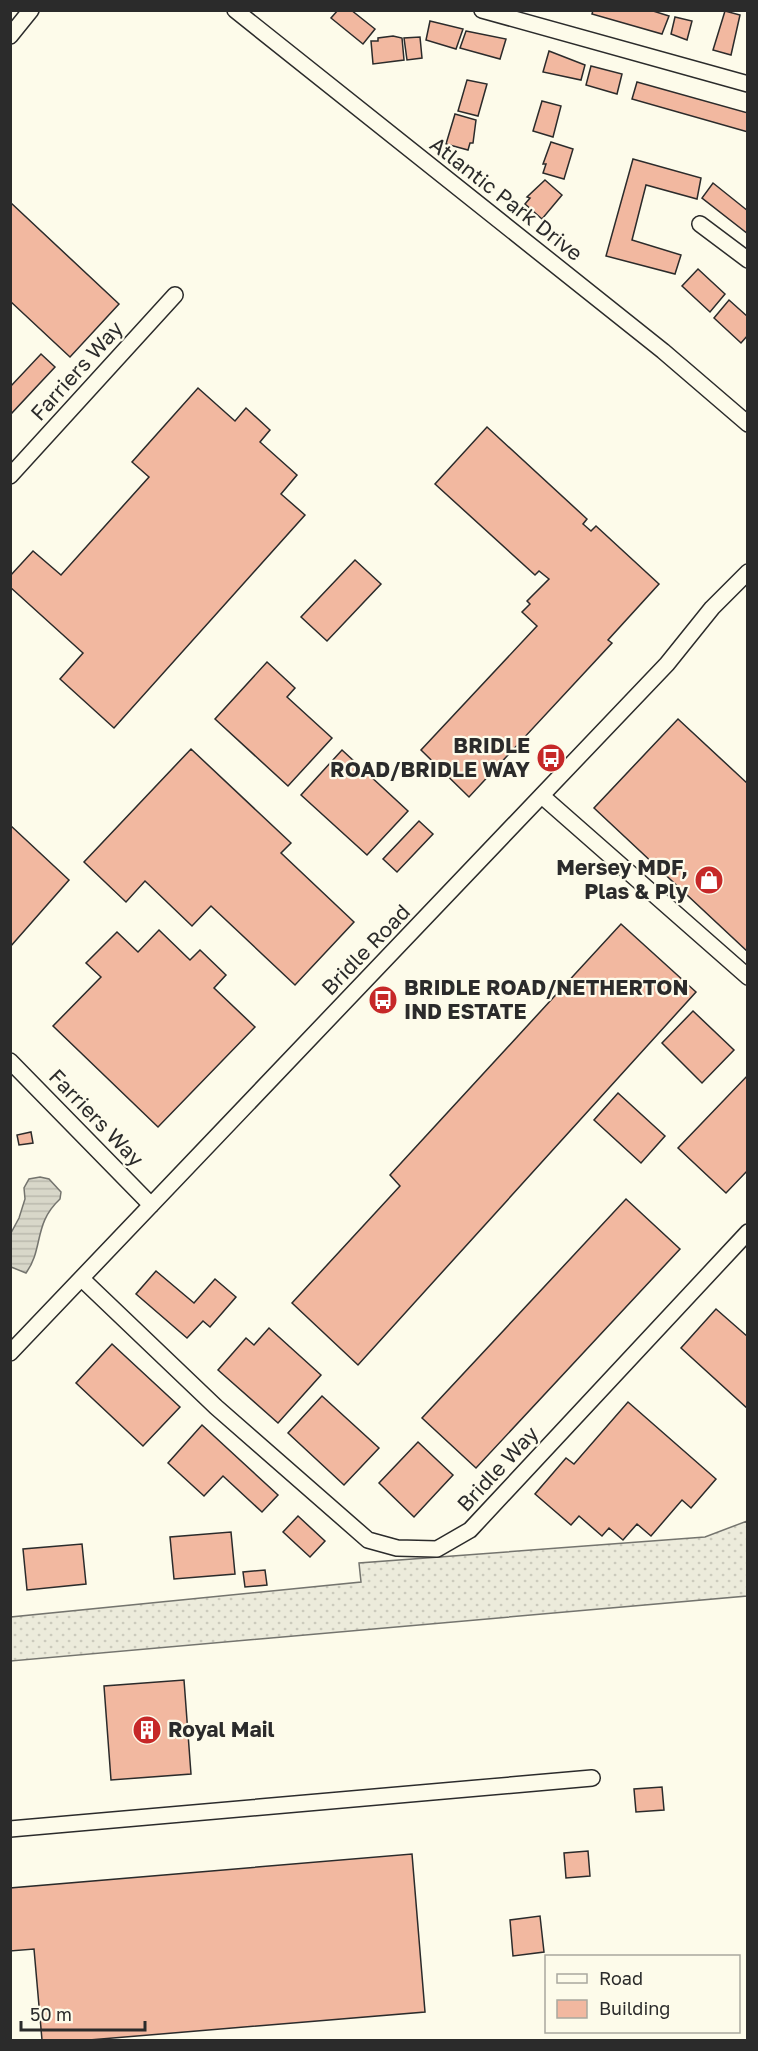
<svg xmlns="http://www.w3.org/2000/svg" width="758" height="2051" viewBox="0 0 758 2051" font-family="'Golos Text',sans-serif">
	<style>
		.grass { fill: url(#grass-dots); stroke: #74746e; stroke-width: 1.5 }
		.water { fill: url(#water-rules); stroke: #74746e; stroke-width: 1.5 }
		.building { fill: #f2b8a0; stroke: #2b2b2b; stroke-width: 1.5 }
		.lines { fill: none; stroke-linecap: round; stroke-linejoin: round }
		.street-casing { stroke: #2b2b2b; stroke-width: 18 }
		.street { stroke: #fdfbea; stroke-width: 15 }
		.labels { text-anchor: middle; stroke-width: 4.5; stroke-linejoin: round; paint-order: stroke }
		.street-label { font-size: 21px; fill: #2b2b2b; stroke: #fdfbea }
		.poi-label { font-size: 21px; font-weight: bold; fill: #2b2b2b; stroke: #fdfbea; text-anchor: end }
	</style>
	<defs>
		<pattern id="grass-dots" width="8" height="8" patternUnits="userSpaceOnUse" patternTransform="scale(1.5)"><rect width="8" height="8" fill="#ecebdb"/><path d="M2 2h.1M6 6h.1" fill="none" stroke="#cbcabc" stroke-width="1.8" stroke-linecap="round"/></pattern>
		<pattern id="water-rules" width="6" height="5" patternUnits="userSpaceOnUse" patternTransform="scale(1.5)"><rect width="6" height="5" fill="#d8d7c9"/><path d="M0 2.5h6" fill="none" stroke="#bab9ad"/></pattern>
	</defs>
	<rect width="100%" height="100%" fill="#fdfbea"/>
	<path class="grass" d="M747 1521V1596L11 1661V1617L361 1582 359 1563 705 1537Z"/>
	<path class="water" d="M40 1177 49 1179 61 1192 60 1199C33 1224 44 1248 26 1273L11 1267V1233L19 1218 25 1199 24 1188 29 1179Z"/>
	<g class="building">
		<path d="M338 10H351L375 29 363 44 331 18Z"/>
		<path d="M593 10H650L669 16 662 34 592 14Z"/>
		<path d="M725 11 740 15 731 55 713 50Z"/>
		<path d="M675 17 692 21 687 40 671 34Z"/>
		<path d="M430 21 463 29 456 49 426 40Z"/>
		<path d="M466 31 506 39 500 59 460 48Z"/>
		<path d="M393 36 402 38 404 60 373 64 371 41H378V38Z"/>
		<path d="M420 37 422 58 407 60 404 38Z"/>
		<path d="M549 51 585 65 581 80 543 72Z"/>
		<path d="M591 66 622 74 617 94 586 85Z"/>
		<path d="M467 80 487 84 478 116 458 111Z"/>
		<path d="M637 82 748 113V132L632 99Z"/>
		<path d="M542 101 561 106 553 137 533 131Z"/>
		<path d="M455 114 476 120 473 143H470L468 150 446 144Z"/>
		<path d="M551 142 573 149 564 179 543 173 546 164H543Z"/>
		<path d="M633 159 701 178 697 199 646 185 632 240 681 255 675 274 606 256Z"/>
		<path d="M545 180 562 195 542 219 525 204 530 198 527 197Z"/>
		<path d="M713 183 748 211V234L702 198Z"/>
		<path d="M10 202 119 304 70 357 10 301Z"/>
		<path d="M698 269 725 294 710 312 682 286Z"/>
		<path d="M729 300 748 317V335L741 343 714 318Z"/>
		<path d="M41 354 55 367 10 415V387Z"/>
		<path d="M198 388 235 421 246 408 270 430 260 442 297 475 281 494 305 515 114 728 60 679 83 653 10 587V576L33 551 61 575 149 477 132 462Z"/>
		<path d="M487 427 587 519 583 524 591 531 596 526 659 584 608 640 612 643 469 797 421 750 537 626 522 612 530 604 527 601 549 579 539 571 535 575 435 484Z"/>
		<path d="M355 560 381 584 327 641 301 617Z"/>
		<path d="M267 662 295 688 287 697 332 738 288 786 215 719Z"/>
		<path d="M678 719 748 784V952L594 808Z"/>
		<path d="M191 749 291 843 281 853 354 922 295 985 211 906 192 926 145 881 126 902 84 862Z"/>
		<path d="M342 750 408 811 367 855 301 795Z"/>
		<path d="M419 821 433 834 397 872 383 859Z"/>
		<path d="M10 825 69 880 10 947Z"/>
		<path d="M621 924 696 992 358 1365 292 1303 400 1186 390 1175Z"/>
		<path d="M159 930 190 960 200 950 226 975 214 988 255 1027 158 1127 53 1026 101 977 86 963 117 932 138 952Z"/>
		<path d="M693 1011 734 1050 702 1083 662 1043Z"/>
		<path d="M748 1075V1170L726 1193 678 1148Z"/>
		<path d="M618 1093 665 1136 641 1163 594 1120Z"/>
		<path d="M31 1132 33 1143 19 1145 17 1135Z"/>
		<path d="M626 1199 680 1249 476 1468 422 1418Z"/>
		<path d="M156 1271 194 1303 215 1279 236 1297 210 1327 203 1321 187 1338 136 1294Z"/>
		<path d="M716 1309 748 1337V1409L681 1348Z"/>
		<path d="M269 1328 321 1375 278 1423 218 1370 246 1338 254 1345Z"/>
		<path d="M112 1344 180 1407 143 1446 76 1383Z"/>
		<path d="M322 1396 379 1448 344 1485 288 1433Z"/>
		<path d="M628 1402 716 1479 691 1508 682 1500 651 1536 637 1524 623 1540 609 1528 602 1536 579 1516 571 1525 535 1494 566 1458 574 1464Z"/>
		<path d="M202 1425 278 1495 262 1512 223 1476 204 1496 168 1463Z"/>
		<path d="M418 1442 453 1475 414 1517 379 1483Z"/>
		<path d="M298 1516 325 1541 310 1557 283 1532Z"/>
		<path d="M231 1532 235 1574 174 1579 170 1537Z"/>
		<path d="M82 1544 86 1584 27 1590 23 1549Z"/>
		<path d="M265 1570 267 1585 245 1587 243 1572Z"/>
		<path d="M184 1680 191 1774 111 1780 104 1686Z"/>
		<path d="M662 1787 664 1810 636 1812 634 1789Z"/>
		<path d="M588 1851 590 1876 566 1878 564 1853Z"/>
		<path d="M412 1854 425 2012 89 2040H42L34 1949 10 1951V1888Z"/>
		<path d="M540 1916 544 1952 513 1956 510 1920Z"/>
	</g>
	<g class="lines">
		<g class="street-casing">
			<g id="street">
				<path d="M235 10 663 351 748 424"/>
				<path d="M482 10 748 84"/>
				<path d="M10 36 31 10"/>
				<path d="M700 224 748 260"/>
				<path d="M10 476 175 295"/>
				<path d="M542 796 748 977"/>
				<path d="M10 1061 151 1205"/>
				<path d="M82 1279 216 1407 368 1540 397 1548 437 1549 470 1530 748 1232"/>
				<path d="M10 1353 667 664 712 608 748 572"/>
				<path d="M10 1829 592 1778"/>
			</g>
		</g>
		<use href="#street" class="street"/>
	</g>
	<defs>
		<g id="bus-disc" transform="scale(1.5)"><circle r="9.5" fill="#c62828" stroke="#fdfbea"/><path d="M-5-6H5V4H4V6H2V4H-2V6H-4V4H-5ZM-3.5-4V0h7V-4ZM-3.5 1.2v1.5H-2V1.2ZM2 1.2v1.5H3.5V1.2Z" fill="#fff"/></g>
		<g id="shop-disc" transform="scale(1.5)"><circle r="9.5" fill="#c62828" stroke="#fdfbea"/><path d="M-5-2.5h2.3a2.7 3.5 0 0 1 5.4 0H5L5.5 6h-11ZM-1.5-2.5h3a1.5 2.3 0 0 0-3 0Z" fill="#fff"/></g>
		<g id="building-disc" transform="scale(1.5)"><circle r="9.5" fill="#c62828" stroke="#fdfbea"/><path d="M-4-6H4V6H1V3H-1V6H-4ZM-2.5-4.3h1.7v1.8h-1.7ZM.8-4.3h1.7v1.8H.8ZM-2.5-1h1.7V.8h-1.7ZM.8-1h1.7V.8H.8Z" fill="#fff"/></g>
	</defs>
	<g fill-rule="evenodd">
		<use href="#bus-disc" x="551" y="758"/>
		<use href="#shop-disc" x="709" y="880"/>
		<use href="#bus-disc" x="383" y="1000"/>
		<use href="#building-disc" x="147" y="1730"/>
	</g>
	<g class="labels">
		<g class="street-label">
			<text transform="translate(506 199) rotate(38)" y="7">Atlantic Park Drive</text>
			<text transform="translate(77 371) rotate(-48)" y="7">Farriers Way</text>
			<text transform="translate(366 950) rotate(-46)" y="7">Bridle Road</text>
			<text transform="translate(96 1118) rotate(46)" y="7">Farriers Way</text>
			<text transform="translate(498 1469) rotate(-47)" y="7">Bridle Way</text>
		</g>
		<g class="poi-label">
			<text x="530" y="753">BRIDLE<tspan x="530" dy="24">ROAD/BRIDLE WAY</tspan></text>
			<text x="688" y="875">Mersey MDF,<tspan x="688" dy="24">Plas &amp; Ply</tspan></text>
			<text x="404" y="995" text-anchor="start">BRIDLE ROAD/NETHERTON<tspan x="404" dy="24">IND ESTATE</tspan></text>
			<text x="168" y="1737" text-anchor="start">Royal Mail</text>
		</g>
	</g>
	<rect width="758" height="2051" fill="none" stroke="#2b2b2b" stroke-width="24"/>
	<rect x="545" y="1955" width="195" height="78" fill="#fdfbea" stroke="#a9a89e" stroke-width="1.5"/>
	<rect x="557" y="1974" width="30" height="9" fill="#fdfbea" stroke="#a9a89e" stroke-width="1.5"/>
	<text x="599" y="1985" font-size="18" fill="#2b2b2b">Road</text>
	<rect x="557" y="2000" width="30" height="18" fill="#f2b8a0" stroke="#a9a89e" stroke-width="1.5"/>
	<text x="599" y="2015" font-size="18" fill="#2b2b2b">Building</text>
	<path d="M21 2021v9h124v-9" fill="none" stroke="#2b2b2b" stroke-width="3"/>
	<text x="30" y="2021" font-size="18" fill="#2b2b2b" stroke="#fdfbea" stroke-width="4.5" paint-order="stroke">50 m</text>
</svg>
